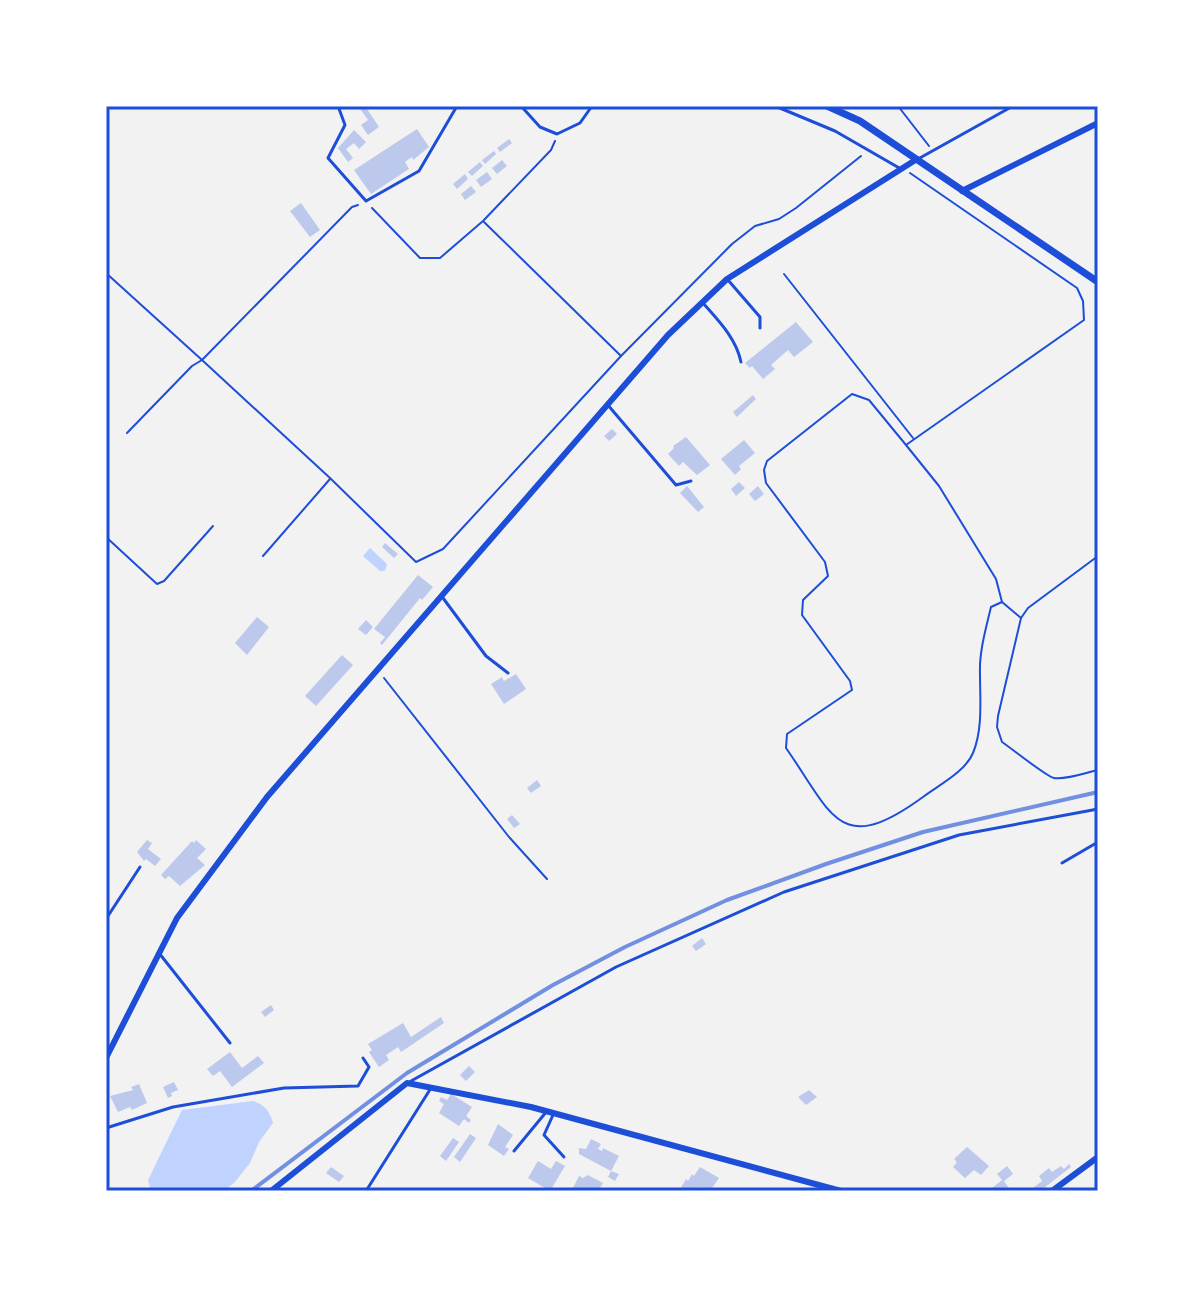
<svg xmlns="http://www.w3.org/2000/svg" width="1204" height="1297" viewBox="0 0 1204 1297" font-family="'PT Sans Narrow',sans-serif">
	<style>
		.water { fill: #bfd3fe }
		.building { fill: #bdc9ec }
		.lines { fill: none; stroke-linecap: round; stroke-linejoin: round }
		.path { stroke: #1d4ed8; stroke-width: 2 }
		.service { stroke: #1d4ed8; stroke-width: 3 }
		.minor { stroke: #1d4ed8; stroke-width: 6 }
		.tertiary { stroke: #1d4ed8; stroke-width: 7 }
		.rail { stroke: #7290e2; stroke-width: 4 }
		.neatline { fill: none; stroke: #1d4ed8; stroke-width: 3 }
	</style>
	<rect width="100%" height="100%" fill="#f2f2f2"/>
	<g class="water">
		<path d="M370 548 387 564 385 571H380L363 556Z"/>
		<path d="M253 1101C265 1105 270 1112 273 1123L259 1142 250 1163 235 1182 224 1191H151L148 1180 182 1110Z"/>
	</g>
	<g class="building">
		<path d="M358 106H365L379 127 368 135 361 125 368 120Z"/>
		<path d="M417 129 429 147 413 160 412 157 405 162 409 169 371 194 354 170Z"/>
		<path d="M354 130 366 142 359 149 354 143 346 149 353 158 348 162 338 148Z"/>
		<path d="M509 139 512 143 500 152 497 148Z"/>
		<path d="M494 151 496 154 485 164 482 160Z"/>
		<path d="M502 160 507 166 497 174 492 168Z"/>
		<path d="M480 162 483 166 472 176 468 172Z"/>
		<path d="M487 172 492 179 481 187 476 180Z"/>
		<path d="M465 174 468 179 457 189 453 184Z"/>
		<path d="M471 186 476 192 465 200 461 194Z"/>
		<path d="M301 203 320 230 310 237 290 211Z"/>
		<path d="M796 322 813 342 794 357 788 350 771 365 775 369 763 379 752 366 750 368 745 363Z"/>
		<path d="M753 395 756 399 737 417 733 412Z"/>
		<path d="M612 429 617 434 609 441 604 436Z"/>
		<path d="M686 437 710 465 697 475 683 462 679 466 668 454 674 448 673 446Z"/>
		<path d="M744 440 755 453 739 466 741 469 735 475 721 459Z"/>
		<path d="M739 482 745 488 736 496 731 489Z"/>
		<path d="M687 486 704 507 698 512 680 493Z"/>
		<path d="M758 486 764 494 755 501 749 494Z"/>
		<path d="M385 543 398 554 394 558 382 547Z"/>
		<path d="M418 575 433 587 422 600 420 598 382 645 380 643 385 637 374 629Z"/>
		<path d="M257 617 269 627 247 655 235 643Z"/>
		<path d="M366 620 373 627 366 635 358 629Z"/>
		<path d="M342 655 353 665 316 706 305 696Z"/>
		<path d="M516 674 526 689 504 704 491 684 502 677 504 681Z"/>
		<path d="M537 780 541 786 531 793 527 788Z"/>
		<path d="M512 815 520 824 514 828 507 819Z"/>
		<path d="M147 840 152 843 148 849 161 859 155 866 146 859 144 861 137 852Z"/>
		<path d="M196 840 206 849 197 858 205 865 180 886 169 876 165 879 161 875 192 841 194 843Z"/>
		<path d="M702 938 706 944 696 951 692 946Z"/>
		<path d="M271 1005 274 1010 265 1017 261 1012Z"/>
		<path d="M441 1017 444 1023 401 1052 398 1047 386 1055 389 1060 379 1067 369 1052 372 1050 368 1044 403 1023 411 1037Z"/>
		<path d="M230 1052 242 1068 258 1056 264 1063 232 1087 220 1071 213 1076 207 1069Z"/>
		<path d="M469 1066 475 1072 466 1081 460 1075Z"/>
		<path d="M174 1082 178 1090 171 1093 172 1096 168 1098 163 1087Z"/>
		<path d="M139 1084 147 1103 132 1110 130 1107 118 1112 110 1096 133 1090 131 1087Z"/>
		<path d="M809 1090 817 1097 806 1105 798 1097Z"/>
		<path d="M451 1094 472 1107 466 1116 471 1120 469 1123 464 1119 459 1126 439 1113 444 1104 439 1101 441 1097 447 1100Z"/>
		<path d="M498 1124 513 1135 505 1147 509 1149 504 1156 488 1145Z"/>
		<path d="M470 1134 476 1138 460 1162 454 1157Z"/>
		<path d="M453 1138 459 1142 446 1161 440 1156Z"/>
		<path d="M591 1139 601 1144 598 1149 602 1151 603 1148 619 1156 611 1171 619 1174 615 1181 608 1177 611 1171 579 1154V1148L586 1149Z"/>
		<path d="M967 1147 989 1166 981 1175 974 1170 965 1178 953 1167 957 1162 954 1159Z"/>
		<path d="M538 1161 551 1169 556 1161 565 1166 550 1191 528 1178Z"/>
		<path d="M1069 1164 1071 1167 1040 1191H1029L1042 1181 1039 1176 1049 1168 1052 1172 1061 1166 1064 1169Z"/>
		<path d="M1007 1166 1013 1174 1004 1181 1011 1191H995L992 1188 1002 1180 997 1174Z"/>
		<path d="M331 1167 344 1176 339 1182 326 1173Z"/>
		<path d="M700 1167 719 1178 710 1191 701 1187 699 1191H679L686 1179 688 1181 692 1174 694 1176Z"/>
		<path d="M588 1175 603 1183 598 1191 572 1190 579 1176 583 1178Z"/>
	</g>
	<g class="lines">
		<g class="path">
			<path d="M898 106 929 146"/>
			<path d="M910 173 1077 288 1083 301 1084 320 906 445 939 486 996 579 1002 602 1021 618"/>
			<path d="M358 205 352 207 202 360 330 478 416 562 443 549 621 356 732 244 755 226 779 219 796 208 861 156"/>
			<path d="M372 208 420 258H440L483 221 551 150 555 141"/>
			<path d="M484 222 621 356"/>
			<path d="M106 273 202 360 192 366 127 433"/>
			<path d="M784 274 913 438"/>
			<path d="M906 445 869 400 852 394 767 461 764 470 766 483 825 562 828 576 803 600 802 615 850 681 852 690 787 734 786 748C833 815 839 858 923 797 939 785 965 772 973 753 983 729 980 699 980 674 979 652 986 628 991 607L1002 602"/>
			<path d="M106 537 157 584 164 581 213 526"/>
			<path d="M263 556 330 479"/>
			<path d="M1098 556 1028 608 1021 618 998 716 997 727 1002 742C1011 748 1047 777 1054 778 1066 780 1085 773 1098 770"/>
			<path d="M384 678 509 837 547 879"/>
		</g>
		<g class="service">
			<path d="M338 106 345 125 328 158 366 201 419 171 457 106"/>
			<path d="M521 106 540 127 557 134 580 123 592 106"/>
			<path d="M775 106 835 131 901 169"/>
			<path d="M918 159 1013 106"/>
			<path d="M728 280 760 317V328"/>
			<path d="M702 302C718 320 736 338 741 362"/>
			<path d="M607 404 676 485 691 481"/>
			<path d="M443 598 486 656 508 673"/>
			<path d="M1062 863 1098 842"/>
			<path d="M106 919 140 867"/>
			<path d="M159 953 230 1043"/>
			<path d="M411 1081 616 967 784 892 959 835 1098 809"/>
			<path d="M553 1115 544 1135 564 1157"/>
			<path d="M106 1128 173 1107 284 1088 358 1086 369 1067 363 1058"/>
			<path d="M514 1151 547 1111"/>
			<path d="M366 1191 431 1088"/>
		</g>
		<g class="minor">
			<path d="M962 191 1098 123"/>
			<path d="M106 1058 177 918 267 797 668 335 727 279 917 159"/>
			<path d="M271 1191 407 1083 531 1107 841 1191"/>
			<path d="M1052 1191 1098 1157"/>
		</g>
		<path class="tertiary" d="M827 106 860 121 1098 282"/>
		<path class="rail" d="M251 1191 407 1073 553 985 625 947 727 900 826 864 923 832 1098 792"/>
	</g>
	<rect width="1204" height="1297" fill="none" stroke="#ffffff" stroke-width="216"/>
	<rect x="108" y="108" width="988" height="1081" class="neatline"/>
</svg>
